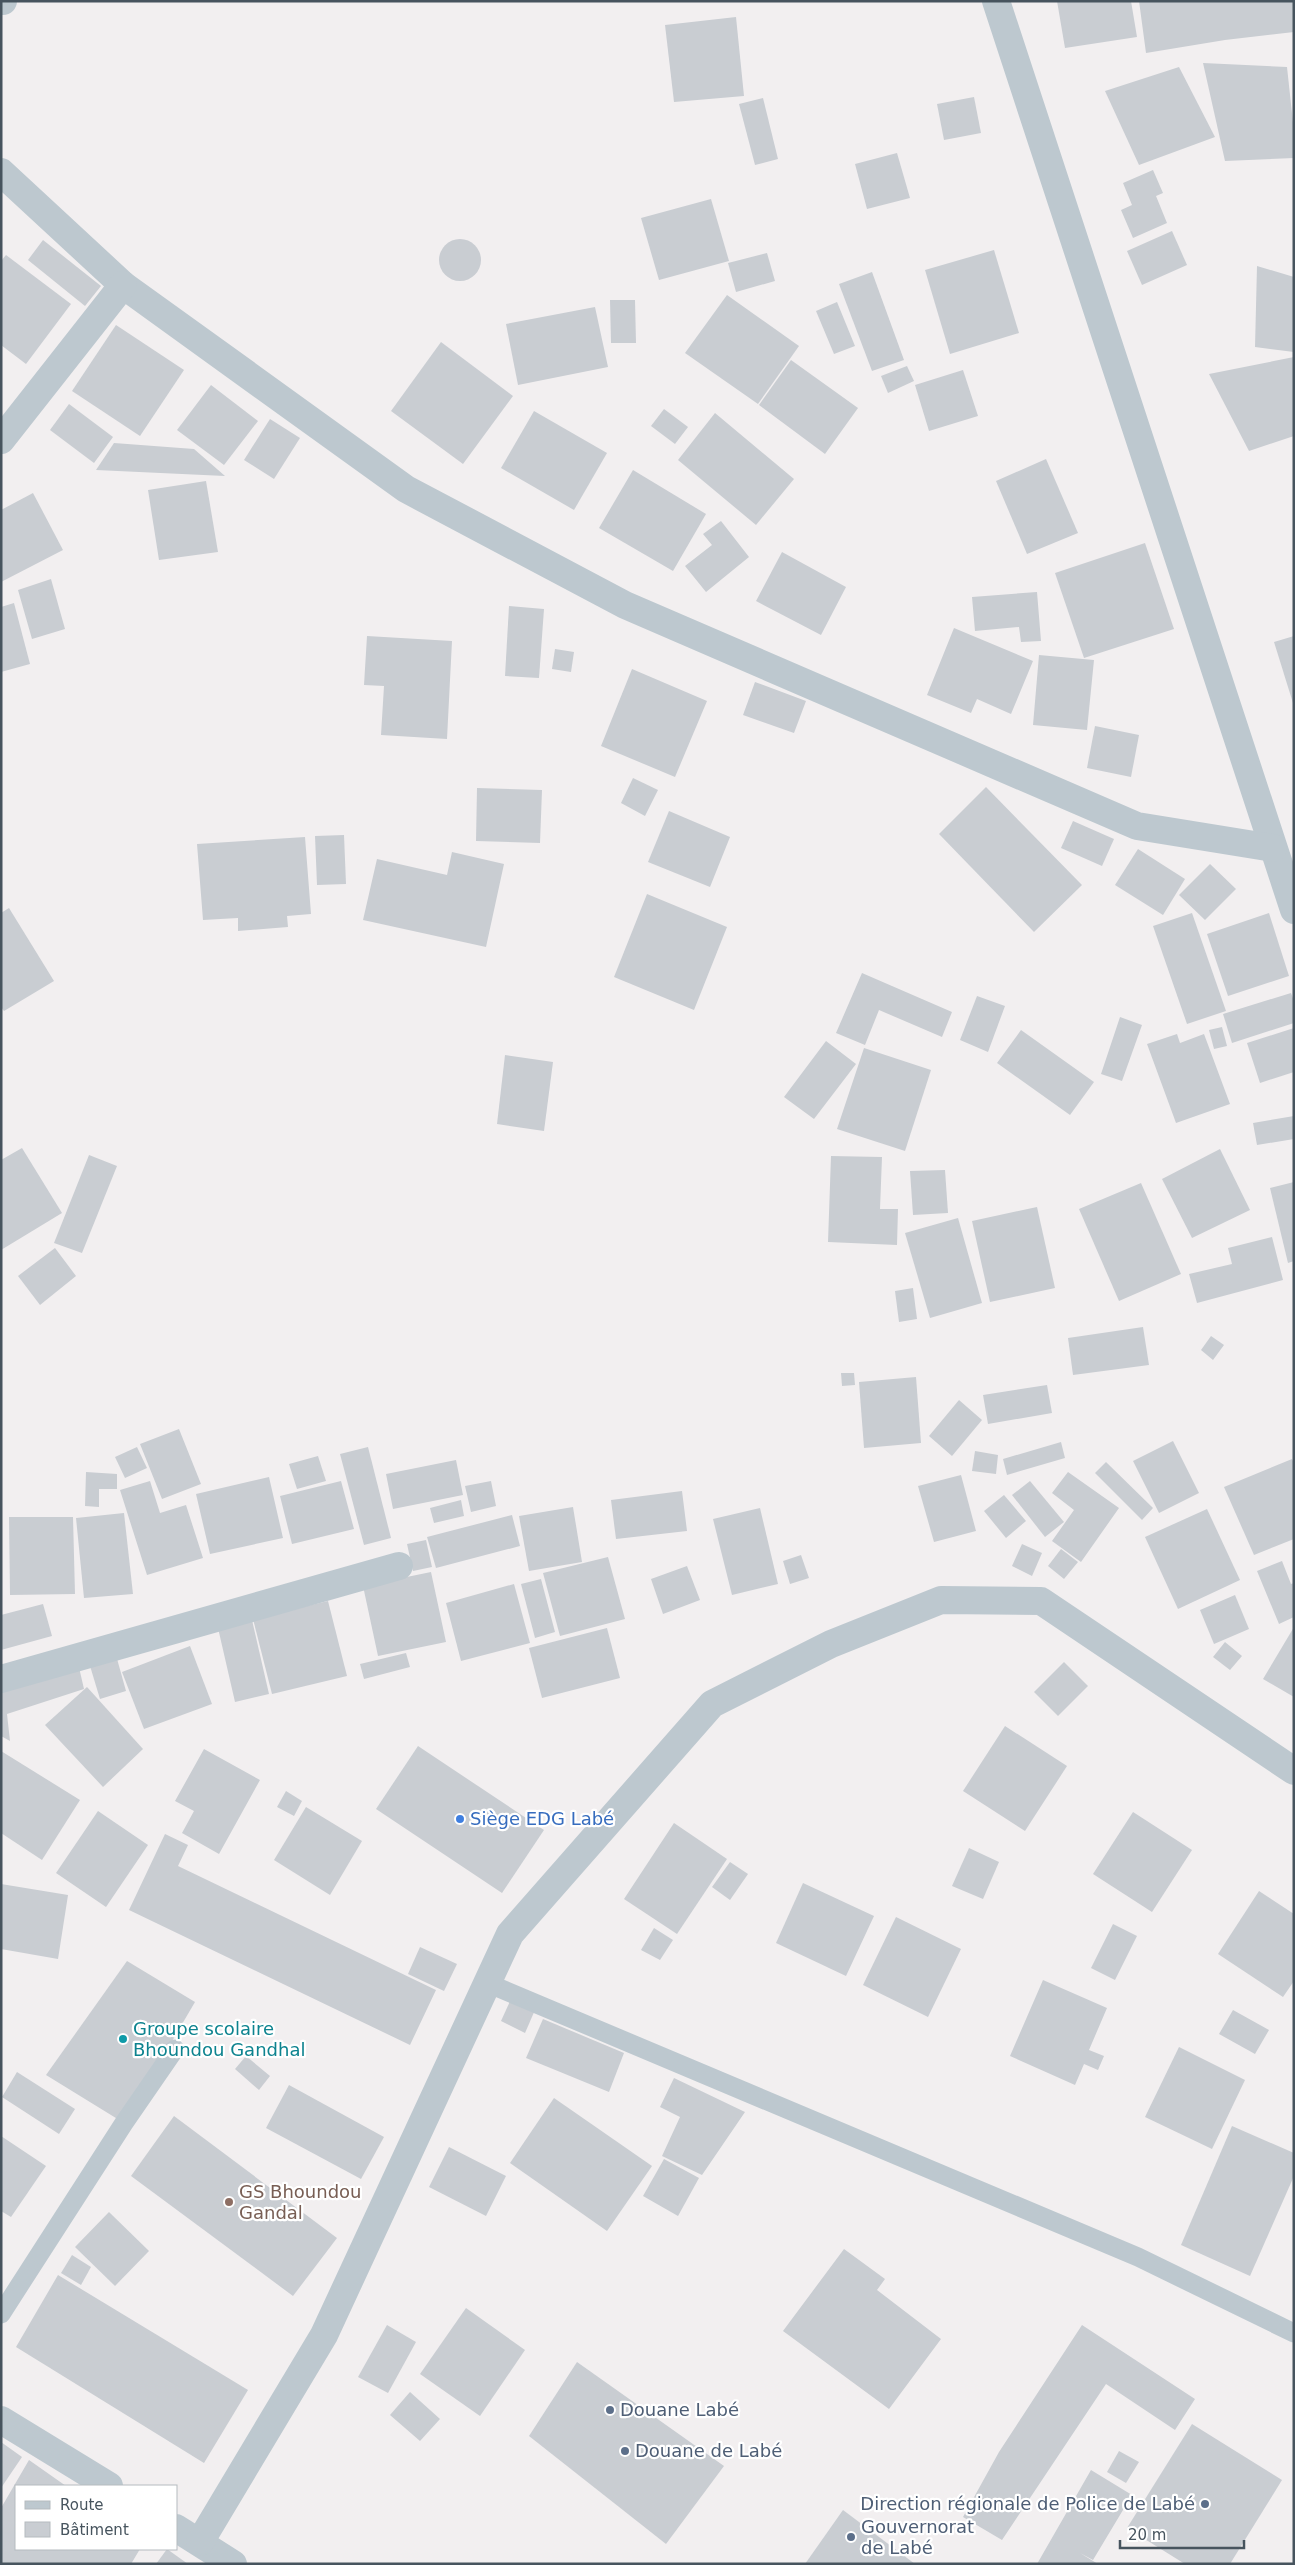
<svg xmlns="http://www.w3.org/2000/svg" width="1295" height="2565" viewBox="0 0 1295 2565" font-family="'DejaVu Sans',sans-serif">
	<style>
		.building { fill: #c9cdd2 }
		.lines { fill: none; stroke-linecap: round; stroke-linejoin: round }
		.service { stroke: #bdc8cf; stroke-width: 19 }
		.minor { stroke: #bdc8cf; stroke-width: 28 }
		.shop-dot { fill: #3f7fe0; stroke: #fff; stroke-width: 2 }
		.culture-dot { fill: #0f9aa8; stroke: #fff; stroke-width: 2 }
		.education-dot { fill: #8d6e63; stroke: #fff; stroke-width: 2 }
		.service-dot { fill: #5c6f8a; stroke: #fff; stroke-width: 2 }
		.labels { text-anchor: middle; stroke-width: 4.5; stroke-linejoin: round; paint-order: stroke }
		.shop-label { font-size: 18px; fill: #366cbe; stroke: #fff; text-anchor: start }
		.culture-label { font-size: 18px; fill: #0d838f; stroke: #fff; text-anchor: start }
		.education-label { font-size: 18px; fill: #785e54; stroke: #fff; text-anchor: start }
		.service-label { font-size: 18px; fill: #4e5e75; stroke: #fff; text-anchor: start }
	</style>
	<rect width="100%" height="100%" fill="#f2eff0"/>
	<g class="building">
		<path d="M1057 1H1131L1137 37 1065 48Z"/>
		<path d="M1139 1H1294V32L1225 40 1146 53Z"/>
		<path d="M736 17 744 96 674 102 665 25Z"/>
		<path d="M1203 63 1287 67 1294 132V158L1225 161Z"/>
		<path d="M1179 67 1215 137 1139 165 1105 91Z"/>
		<path d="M974 97 981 133 944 140 937 104Z"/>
		<path d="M763 98 778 159 755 165 739 104Z"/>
		<path d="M897 153 910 198 867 209 855 164Z"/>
		<path d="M1153 170 1163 193 1156 196 1167 223 1133 238 1121 210 1132 205 1123 183Z"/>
		<path d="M711 199 729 261 659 280 641 218Z"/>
		<path d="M1172 231 1187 265 1142 285 1127 251Z"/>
		<circle cx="460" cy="260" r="21"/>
		<path d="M43 240 101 286 85 306 28 260Z"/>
		<path d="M994 250 1019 333 950 354 925 270Z"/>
		<path d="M767 253 775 281 736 292 728 263Z"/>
		<path d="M6 255 71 304 26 364 1 345V261Z"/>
		<path d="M1257 266 1294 277V352L1255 347Z"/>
		<path d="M872 272 904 360 872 371 839 284Z"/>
		<path d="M727 295 799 346 758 404 685 353Z"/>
		<path d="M610 300H635L636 343H611Z"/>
		<path d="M837 302 855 346 834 354 816 311Z"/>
		<path d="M595 307 608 367 518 385 506 324Z"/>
		<path d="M116 325 184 370 140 436 72 391Z"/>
		<path d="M441 342 513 396 463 464 391 411Z"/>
		<path d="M1294 357V436L1249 451 1209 374Z"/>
		<path d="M791 360 858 408 825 454 759 405Z"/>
		<path d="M907 366 914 381 888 393 881 376Z"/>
		<path d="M963 370 978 416 929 431 915 385Z"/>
		<path d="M211 385 258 421 224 465 177 430Z"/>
		<path d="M69 404 113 437 94 463 50 430Z"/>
		<path d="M664 409 688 427 675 444 651 426Z"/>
		<path d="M534 411 607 453 574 510 501 468Z"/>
		<path d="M715 413 794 479 756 525 678 460Z"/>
		<path d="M270 419 300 438 274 479 244 460Z"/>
		<path d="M114 443 194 449 225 476 96 470Z"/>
		<path d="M1046 459 1078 533 1027 554 996 481Z"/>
		<path d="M633 470 706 514 673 571 599 528Z"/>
		<path d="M206 481 218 552 159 560 148 490Z"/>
		<path d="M33 493 63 550 1 582V510Z"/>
		<path d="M721 521 749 557 706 592 685 566 712 545 703 534Z"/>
		<path d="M1145 543 1174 629 1084 658 1055 573Z"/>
		<path d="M782 552 846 587 821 635 756 601Z"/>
		<path d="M51 579 65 629 32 639 18 590Z"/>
		<path d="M1037 592 1041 641 1021 642 1019 627 975 631 972 597Z"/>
		<path d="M14 603 30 664 1 672V607Z"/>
		<path d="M509 606 544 609 539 678 505 676Z"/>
		<path d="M954 628 1033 661 1011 714 977 699 971 713 927 695Z"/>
		<path d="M367 636 452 641 447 739 381 735 384 686 364 685Z"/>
		<path d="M1294 636V703H1293L1274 642Z"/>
		<path d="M555 649 574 652 571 672 552 669Z"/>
		<path d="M1039 655 1094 660 1087 730 1033 725Z"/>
		<path d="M632 669 707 701 675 777 601 746Z"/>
		<path d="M755 682 806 701 794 733 743 715Z"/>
		<path d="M1095 726 1139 735 1131 777 1087 768Z"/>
		<path d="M633 778 658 790 645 816 621 803Z"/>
		<path d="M986 787 1082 885 1034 932 939 834Z"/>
		<path d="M477 788 542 790 540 843 476 841Z"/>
		<path d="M669 811 730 837 710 887 648 862Z"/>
		<path d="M1073 821 1114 839 1102 866 1061 848Z"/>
		<path d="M344 835 346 884 317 885 315 836Z"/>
		<path d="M305 837 311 914 287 916 288 927 238 931V918L203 920 197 844Z"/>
		<path d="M1138 849 1185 879 1163 915 1115 885Z"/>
		<path d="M452 852 504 864 486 947 363 920 377 859 447 875Z"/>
		<path d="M1210 864 1236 889 1205 920 1179 895Z"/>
		<path d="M647 894 727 927 694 1010 614 977Z"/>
		<path d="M9 908 54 981 4 1011 1 1007V913Z"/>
		<path d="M1192 913 1226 1011 1187 1024 1153 926Z"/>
		<path d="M1269 913 1289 976 1228 996 1207 934Z"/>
		<path d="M862 973 952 1012 942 1037 879 1010 865 1045 836 1033Z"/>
		<path d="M1291 993 1294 1001V1023L1232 1043 1223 1014Z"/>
		<path d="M977 996 1005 1006 988 1052 960 1040Z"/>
		<path d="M1120 1017 1142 1025 1122 1081 1101 1074Z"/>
		<path d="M1222 1027 1227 1046 1214 1049 1209 1030Z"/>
		<path d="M1294 1028V1072L1260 1083 1247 1043Z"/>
		<path d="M1021 1030 1094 1082 1070 1115 997 1063Z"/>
		<path d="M1177 1034 1180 1043 1204 1034 1230 1104 1176 1123 1147 1044Z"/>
		<path d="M826 1041 856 1064 814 1119 784 1097Z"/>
		<path d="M864 1048 931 1070 905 1151 837 1129Z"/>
		<path d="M505 1055 553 1062 544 1131 497 1124Z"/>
		<path d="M1294 1116V1139L1257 1145 1253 1123Z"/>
		<path d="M22 1148 62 1213 1 1250V1160Z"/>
		<path d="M1220 1149 1250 1210 1192 1238 1162 1179Z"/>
		<path d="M89 1155 117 1166 82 1253 54 1243Z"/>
		<path d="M831 1156 882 1157 880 1209H898L897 1245 828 1242Z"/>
		<path d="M945 1170 948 1213 913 1215 910 1171Z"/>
		<path d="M1294 1182V1261L1288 1263 1270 1188Z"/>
		<path d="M1141 1183 1181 1274 1119 1301 1079 1209Z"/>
		<path d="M1037 1207 1055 1288 990 1302 972 1221Z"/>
		<path d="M958 1218 982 1303 930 1318 905 1233Z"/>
		<path d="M1272 1237 1283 1280 1197 1303 1189 1274 1232 1264 1228 1248Z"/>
		<path d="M55 1248 76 1276 40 1305 18 1276Z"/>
		<path d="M913 1288 917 1319 899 1322 895 1291Z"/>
		<path d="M1143 1327 1149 1365 1073 1375 1068 1338Z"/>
		<path d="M1211 1336 1224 1345 1213 1360 1201 1350Z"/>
		<path d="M841 1373H854L855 1385 842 1386Z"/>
		<path d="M916 1377 921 1443 864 1448 859 1382Z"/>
		<path d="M1047 1385 1052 1413 988 1424 983 1395Z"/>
		<path d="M959 1400 982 1420 952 1456 929 1436Z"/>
		<path d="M179 1429 201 1484 162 1499 140 1444Z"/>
		<path d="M1173 1441 1199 1493 1159 1513 1133 1461Z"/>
		<path d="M1061 1442 1065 1458 1007 1475 1003 1459Z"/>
		<path d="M137 1447 147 1468 125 1478 115 1457Z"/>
		<path d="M368 1447 391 1538 364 1545 340 1454Z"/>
		<path d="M975 1451 998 1455 996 1474 972 1471Z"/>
		<path d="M318 1456 326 1481 297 1489 289 1464Z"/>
		<path d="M1292 1459 1294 1463V1539L1254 1555 1224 1487Z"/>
		<path d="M456 1460 463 1495 393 1509 386 1474Z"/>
		<path d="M1106 1462 1153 1508 1142 1520 1095 1473Z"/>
		<path d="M86 1472 117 1474V1489H99V1507L85 1506Z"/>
		<path d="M1068 1472 1119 1508 1081 1562 1052 1541 1074 1510 1052 1493Z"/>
		<path d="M961 1475 976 1531 934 1542 918 1486Z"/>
		<path d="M269 1477 283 1538 210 1554 196 1494Z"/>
		<path d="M150 1481 160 1513 186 1505 203 1558 147 1575 120 1490Z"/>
		<path d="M341 1481 354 1529 292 1544 280 1496Z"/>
		<path d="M491 1481 496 1506 471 1512 465 1486Z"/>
		<path d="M1030 1481 1064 1522 1045 1537 1012 1495Z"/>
		<path d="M682 1491 687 1531 616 1539 611 1500Z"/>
		<path d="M1004 1495 1026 1521 1006 1538 984 1511Z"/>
		<path d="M461 1500 464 1516 434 1523 430 1508Z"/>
		<path d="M573 1507 582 1562 529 1571 519 1516Z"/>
		<path d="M760 1508 778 1584 732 1595 713 1519Z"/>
		<path d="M1207 1509 1240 1580 1178 1609 1145 1537Z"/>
		<path d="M124 1513 133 1594 84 1598 76 1518Z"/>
		<path d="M512 1515 520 1546 436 1568 427 1537Z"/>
		<path d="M9 1517H73L75 1594 10 1595Z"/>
		<path d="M426 1540 432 1567 413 1571 407 1544Z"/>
		<path d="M1022 1544 1042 1553 1032 1576 1012 1566Z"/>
		<path d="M1061 1549 1078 1562 1064 1579 1048 1566Z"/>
		<path d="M801 1555 809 1578 790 1584 783 1561Z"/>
		<path d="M608 1557 625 1619 560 1636 543 1573Z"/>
		<path d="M1282 1561 1291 1584 1294 1583V1617L1279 1624 1257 1571Z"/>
		<path d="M687 1566 700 1600 663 1614 651 1579Z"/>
		<path d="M431 1572 446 1642 378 1656 363 1586Z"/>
		<path d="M541 1579 555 1632 535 1638 521 1584Z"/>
		<path d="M514 1584 530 1643 461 1661 446 1603Z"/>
		<path d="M1235 1595 1249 1629 1214 1644 1200 1610Z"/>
		<path d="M328 1601 347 1676 272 1694 253 1619Z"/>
		<path d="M43 1604 52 1636 1 1650V1615Z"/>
		<path d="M252 1620 269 1694 235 1702 218 1628Z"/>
		<path d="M1294 1627V1697L1263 1679Z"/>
		<path d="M607 1628 620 1678 542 1698 529 1648Z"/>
		<path d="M1225 1642 1242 1656 1230 1670 1213 1657Z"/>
		<path d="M190 1646 212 1704 144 1729 122 1672Z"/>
		<path d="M114 1648 126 1691 100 1699 87 1656Z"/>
		<path d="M406 1653 410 1667 364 1679 360 1664Z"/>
		<path d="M1064 1662 1088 1686 1058 1716 1034 1692Z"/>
		<path d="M78 1663 84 1689 7 1714 10 1741 1 1736V1686Z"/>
		<path d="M87 1687 143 1749 103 1787 45 1725Z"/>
		<path d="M1005 1726 1067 1766 1025 1831 963 1791Z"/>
		<path d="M418 1746 544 1830 502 1893 376 1809Z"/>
		<path d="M204 1749 260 1780 219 1854 182 1833 194 1811 175 1801Z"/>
		<path d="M1 1751 80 1800 42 1860 1 1833Z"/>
		<path d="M286 1791 302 1801 294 1816 277 1807Z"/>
		<path d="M306 1807 362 1841 330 1895 274 1860Z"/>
		<path d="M98 1811 148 1845 106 1907 56 1873Z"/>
		<path d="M1133 1812 1192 1850 1152 1912 1093 1874Z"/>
		<path d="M674 1823 727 1859 677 1934 624 1899Z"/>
		<path d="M165 1834 188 1845 178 1866 436 1990 410 2045 129 1910Z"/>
		<path d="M969 1848 999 1862 983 1899 952 1886Z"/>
		<path d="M730 1862 748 1874 730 1900 712 1887Z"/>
		<path d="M803 1883 874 1916 846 1976 776 1943Z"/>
		<path d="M1 1884 68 1895 58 1959 1 1949Z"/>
		<path d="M1259 1891 1294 1914V1981L1283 1997 1218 1954Z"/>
		<path d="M896 1917 961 1949 928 2017 863 1985Z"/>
		<path d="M1113 1924 1137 1936 1115 1980 1091 1968Z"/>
		<path d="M654 1928 673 1940 660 1960 641 1950Z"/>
		<path d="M420 1947 457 1964 444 1991 408 1974Z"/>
		<path d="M127 1961 195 2002 124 2123 46 2075Z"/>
		<path d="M1043 1980 1107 2008 1089 2050 1104 2056 1098 2070 1084 2064 1075 2085 1010 2056Z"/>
		<path d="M511 1999 535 2010 525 2033 501 2021Z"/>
		<path d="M1233 2010 1269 2030 1255 2054 1219 2034Z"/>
		<path d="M543 2019 624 2053 609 2092 526 2058Z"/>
		<path d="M1179 2047 1245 2080 1212 2149 1145 2117Z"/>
		<path d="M246 2056 270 2076 259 2090 235 2069Z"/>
		<path d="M17 2072 75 2109 59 2134 2 2097Z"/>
		<path d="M674 2078 745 2112 702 2175 662 2156 680 2117 660 2107Z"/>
		<path d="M289 2085 384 2137 361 2179 266 2128Z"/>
		<path d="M554 2098 652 2166 607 2231 510 2163Z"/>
		<path d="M174 2116 337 2238 293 2296 131 2176Z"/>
		<path d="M1232 2126 1294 2153V2176L1250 2276 1181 2245Z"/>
		<path d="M1 2136 46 2166 11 2217 1 2211Z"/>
		<path d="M449 2147 506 2176 486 2216 429 2187Z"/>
		<path d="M664 2159 699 2178 678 2216 643 2196Z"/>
		<path d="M109 2212 149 2251 115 2286 75 2247Z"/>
		<path d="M844 2249 885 2279 877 2290 941 2339 889 2409 783 2331Z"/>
		<path d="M72 2255 91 2267 81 2285 61 2273Z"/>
		<path d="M58 2275 248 2390 204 2463 16 2347Z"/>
		<path d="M466 2308 525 2350 480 2416 420 2374Z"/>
		<path d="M387 2325 416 2342 388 2393 358 2377Z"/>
		<path d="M1082 2325 1195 2399 1175 2430 1106 2384 1002 2540 963 2517 999 2452Z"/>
		<path d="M577 2362 724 2466 666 2544 529 2436Z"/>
		<path d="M410 2392 440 2419 420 2441 390 2415Z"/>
		<path d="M1192 2424 1282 2480 1230 2564H1185L1127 2528Z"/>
		<path d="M1 2442 22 2457 1 2488Z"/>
		<path d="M1119 2451 1139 2462 1126 2483 1107 2472Z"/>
		<path d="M29 2460 66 2486H16V2549H140L131 2564H1V2508Z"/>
		<path d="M1091 2470 1132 2495 1093 2560 1080 2553 1098 2564H1037Z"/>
		<path d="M843 2510 915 2564H805Z"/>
		<path d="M167 2549 188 2564H156Z"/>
	</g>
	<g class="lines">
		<g class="service">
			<path d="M487 1983 1138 2257 1294 2333"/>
			<path d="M1 2314 124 2123 175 2049"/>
		</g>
		<g class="minor">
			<path d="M1 1H3"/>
			<path d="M996 1 1294 910"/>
			<path d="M1 172 123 285 406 489 625 605 1137 826 1273 848"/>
			<path d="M1 440 123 285"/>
			<path d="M1 1679 399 1566"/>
			<path d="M1 2420 109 2486"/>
			<path d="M176 2528 233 2564"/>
			<path d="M200 2542 324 2335 510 1934 712 1704 831 1644 941 1600 1041 1601 1294 1771"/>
		</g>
	</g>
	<circle class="shop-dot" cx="460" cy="1819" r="5"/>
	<circle class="culture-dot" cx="123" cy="2039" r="5"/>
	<circle class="education-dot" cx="229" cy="2202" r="5"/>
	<g class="service-dot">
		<circle cx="610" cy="2410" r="5"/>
		<circle cx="625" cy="2451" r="5"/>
		<circle cx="1205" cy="2504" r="5"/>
		<circle cx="851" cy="2537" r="5"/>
	</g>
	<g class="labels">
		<g class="shop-label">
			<text x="470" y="1825">Siège EDG Labé</text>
		</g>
		<g class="culture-label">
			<text x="133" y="2035">Groupe scolaire<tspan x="133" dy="21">Bhoundou Gandhal</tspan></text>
		</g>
		<g class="education-label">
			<text x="239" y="2198">GS Bhoundou<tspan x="239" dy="21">Gandal</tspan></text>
		</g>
		<g class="service-label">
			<text x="620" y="2416">Douane Labé</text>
			<text x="635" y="2457">Douane de Labé</text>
			<text x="1195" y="2510" text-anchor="end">Direction régionale de Police de Labé</text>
			<text x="861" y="2533">Gouvernorat<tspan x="861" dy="21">de Labé</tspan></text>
		</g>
	</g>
	<rect width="1295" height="2565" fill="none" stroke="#47545e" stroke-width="5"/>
	<rect x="15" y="2485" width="162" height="65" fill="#ffffff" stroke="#b5bbbf"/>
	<rect x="25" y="2501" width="25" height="8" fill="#bdc8cf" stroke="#b5bbbf"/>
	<text x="60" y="2510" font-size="15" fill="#47545e">Route</text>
	<rect x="25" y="2522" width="25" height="15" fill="#c9cdd2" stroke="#b5bbbf"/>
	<text x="60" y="2535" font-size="15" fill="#47545e">Bâtiment</text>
	<path d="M1120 2540v8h124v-8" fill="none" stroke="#47545e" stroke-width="2.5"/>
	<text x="1128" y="2540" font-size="15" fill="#47545e" stroke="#ffffff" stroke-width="4" paint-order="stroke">20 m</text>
</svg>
